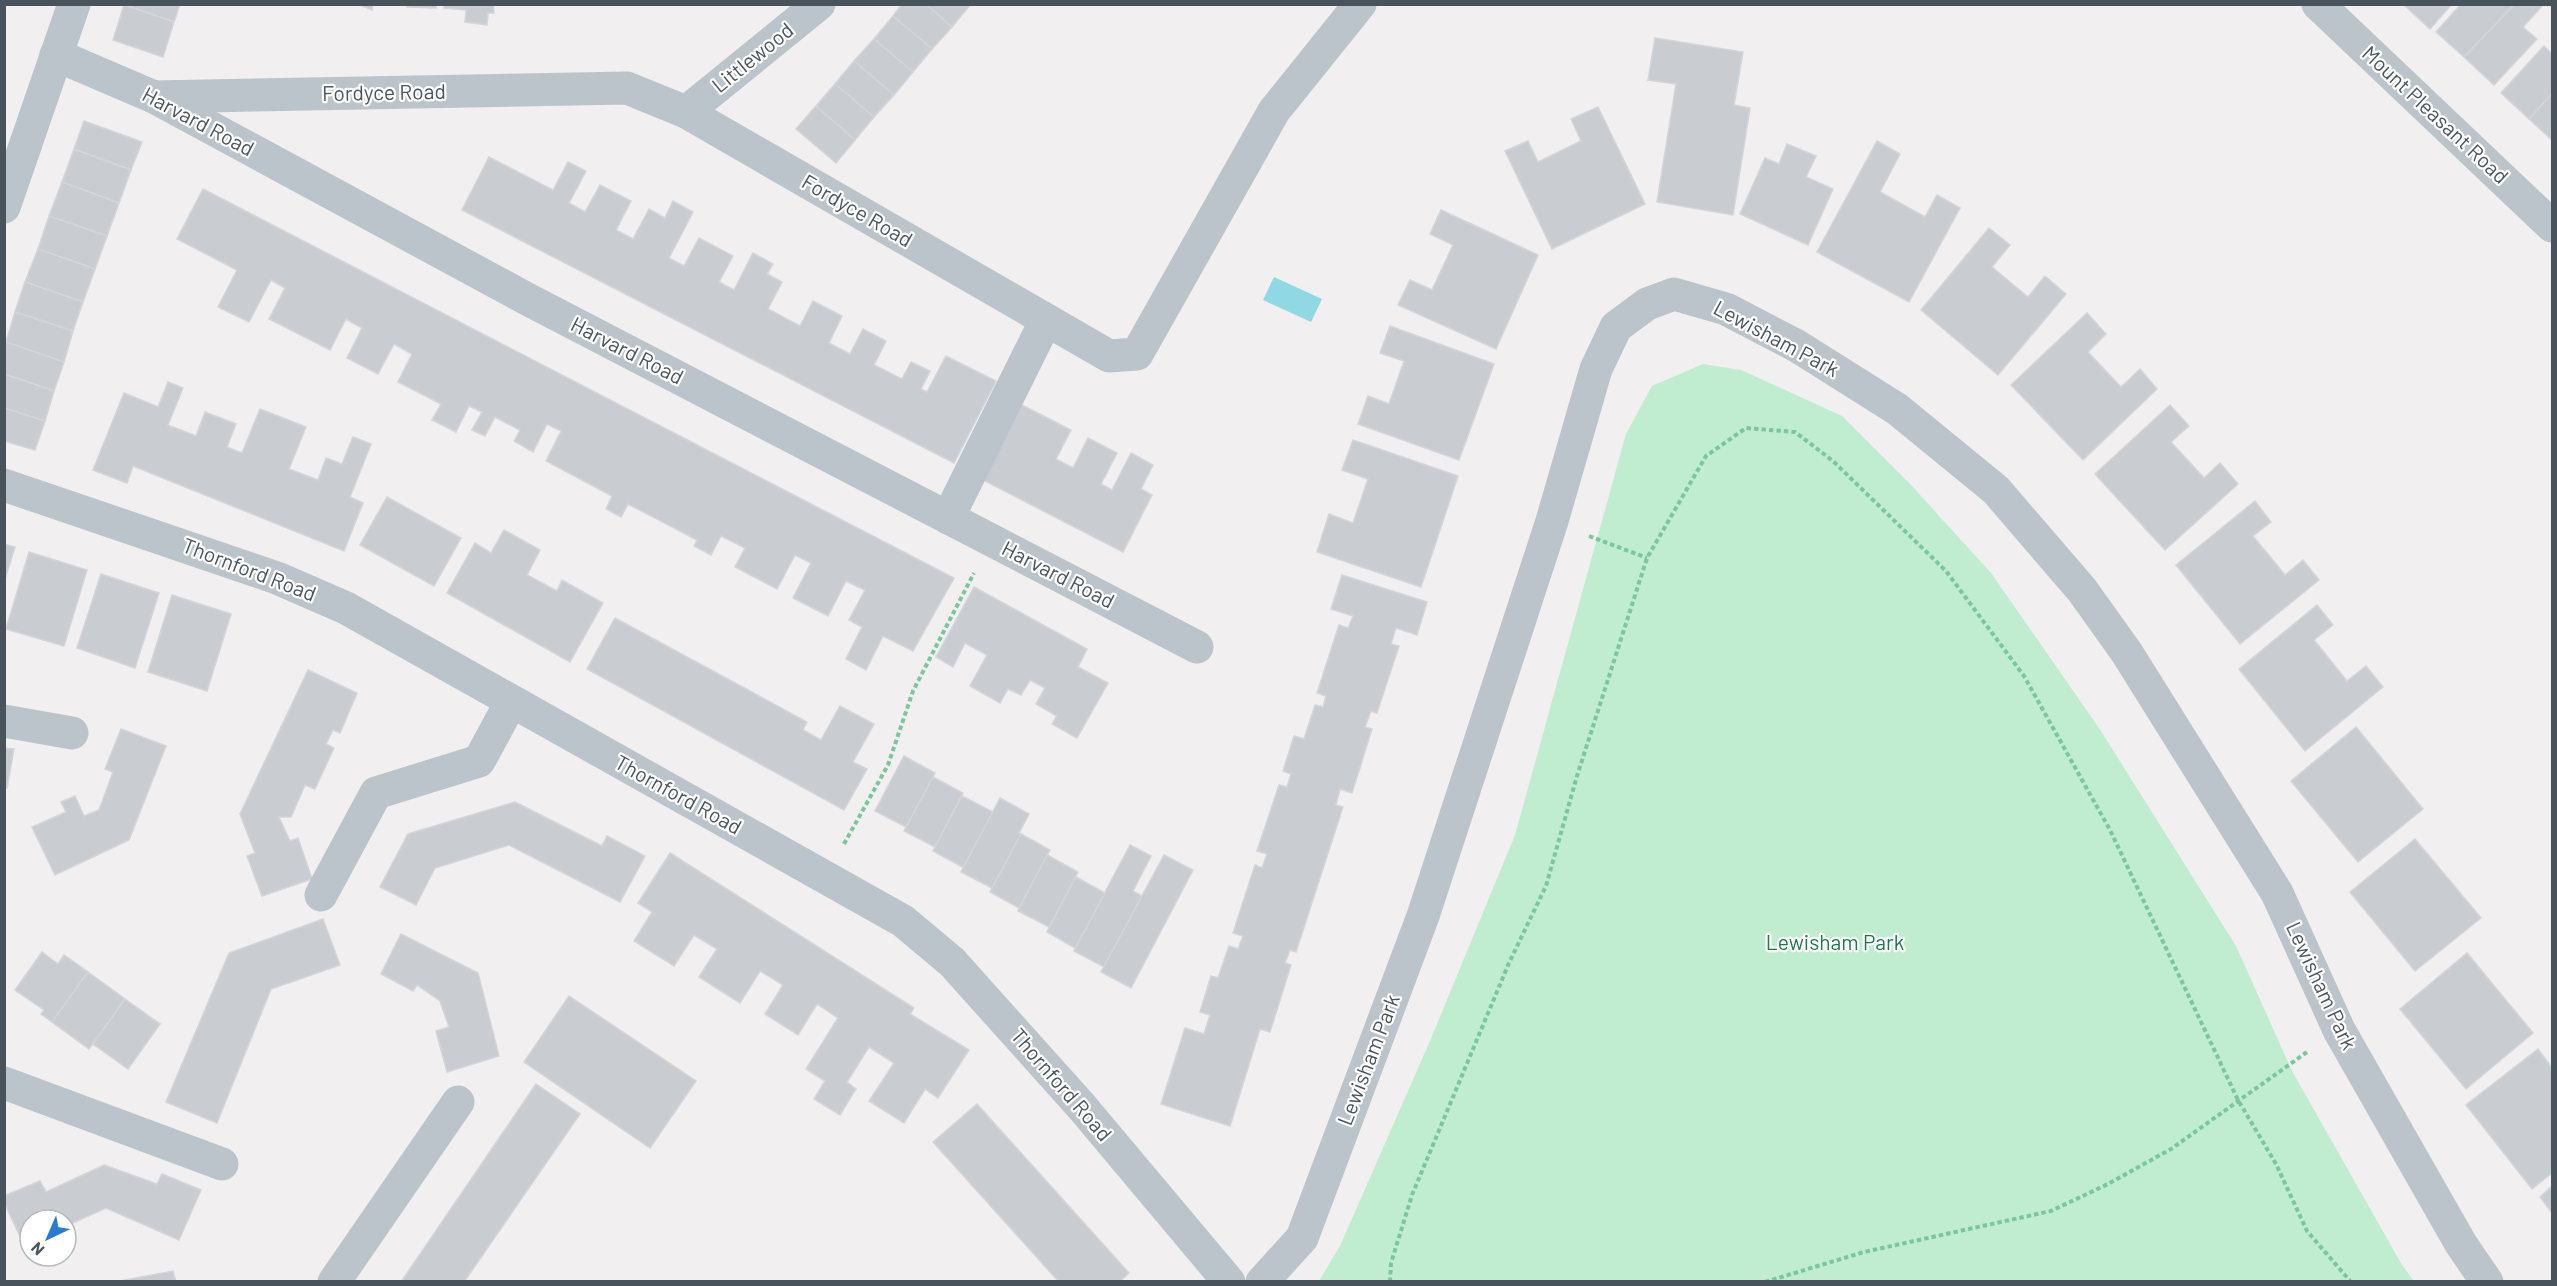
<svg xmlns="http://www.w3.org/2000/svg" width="2557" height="1286" viewBox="0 0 2557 1286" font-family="Barlow,sans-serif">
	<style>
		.green { fill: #c0eccf }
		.water { fill: #91d8e5 }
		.building { fill: #c9ccd1; stroke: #d3d5da; stroke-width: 1.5 }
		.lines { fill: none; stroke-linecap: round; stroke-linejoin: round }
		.path { stroke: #7bc79d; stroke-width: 4; stroke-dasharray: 4.5 3; stroke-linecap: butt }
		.minor { stroke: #bbc4cb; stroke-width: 33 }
		.labels { text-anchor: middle; stroke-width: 4.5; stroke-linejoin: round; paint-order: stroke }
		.street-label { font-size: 21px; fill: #48535b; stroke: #fff }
		.park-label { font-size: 21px; fill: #1e7746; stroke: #fff }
	</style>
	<rect width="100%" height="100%" fill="#f1efef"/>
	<path class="green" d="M1703 364 1741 370 1842 416 1911 485 1991 573 2099 728 2236 946 2292 1071 2402 1265 2414 1281H1319L1340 1246 1430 1041 1515 835 1626 434 1652 386Z"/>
	<path class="water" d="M1274 277 1322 299 1311 322 1263 300Z"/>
	<g class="building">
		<path d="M124 4H180L174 22Z"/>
		<path d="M358 4H373L372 10Z"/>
		<path d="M407 4H436V8L407 7Z"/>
		<path d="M445 4H493L494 13H488L487 25 465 22 466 10 444 8Z"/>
		<path d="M902 4H926L952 27 932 49 893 16Z"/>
		<path d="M926 4H971L952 27Z"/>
		<path d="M2403 4H2452L2430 29Z"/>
		<path d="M2461 4H2515L2464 57 2436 32Z"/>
		<path d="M2515 4H2544L2523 27 2537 39 2494 85 2464 57Z"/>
		<path d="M124 5 174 22 163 57 113 40Z"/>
		<path d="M893 16 932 49 913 72 874 39Z"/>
		<path d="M1655 38 1743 52 1734 105 1750 108 1733 215 1657 202 1676 84 1648 80Z"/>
		<path d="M874 39 913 72 894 95 854 61Z"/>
		<path d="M2544 46 2552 54V94L2529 119 2501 93Z"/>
		<path d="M854 61 894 95 874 117 835 84Z"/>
		<path d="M835 84 874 117 855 140 816 106Z"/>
		<path d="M2552 94V140L2529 119Z"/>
		<path d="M816 106 855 140 836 163 796 129Z"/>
		<path d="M1598 107 1645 204 1552 249 1505 151 1528 141 1538 162 1581 141 1571 119Z"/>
		<path d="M84 121 142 142 131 170 74 149Z"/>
		<path d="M1877 141 1900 154 1880 192 1925 217 1937 195 1960 208 1909 302 1817 252Z"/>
		<path d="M1787 144 1816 156 1806 177 1833 189 1808 245 1740 214 1765 158 1779 164Z"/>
		<path d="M74 149 131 170 119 203 62 182Z"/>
		<path d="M489 157 553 190 568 162 586 171 569 203 585 212 600 185 631 201 616 230 633 239 649 209 665 218 673 201 693 212 669 258 684 266 699 238 733 256 719 282 734 290 753 253 773 264 767 274 782 282 768 309 800 326 813 301 842 316 829 343 850 354 863 329 886 341 874 365 902 379 911 362 930 371 921 389 927 392 946 356 996 381 954 463 462 210Z"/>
		<path d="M62 182 119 203 107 236 49 216Z"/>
		<path d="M203 189 954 578 913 651 883 636 866 670 846 659 862 627 849 620 865 590 846 581 828 616 793 598 811 563 795 555 777 589 735 567 745 548 721 536 711 555 694 546 697 540 628 504 621 517 606 509 612 496 546 461 561 431 547 424 533 452 514 441 520 430 495 417 485 436 472 430 482 412 469 406 456 432 432 420 441 404 398 382 412 354 394 344 378 374 347 358 362 328 346 319 330 350 269 319 285 288 271 280 249 322 218 307 237 270 177 239Z"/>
		<path d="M1441 210 1538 255 1496 349 1398 305 1410 280 1432 290 1453 245 1430 234Z"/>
		<path d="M49 216 107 236 95 269 38 249Z"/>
		<path d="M1989 228 2010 245 1992 267 2028 297 2045 276 2066 294 1998 375 1921 310Z"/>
		<path d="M38 249 95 269 83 302 25 282Z"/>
		<path d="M25 282 83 302 73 331 15 312Z"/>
		<path d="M15 312 73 331 64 362 6 342Z"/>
		<path d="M2087 313 2106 334 2088 352 2121 387 2140 369 2157 389 2083 460 2011 385Z"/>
		<path d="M1390 326 1494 364 1459 460 1358 424 1368 396 1389 404 1404 361 1380 353Z"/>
		<path d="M6 342 64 362 54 391 4 374Z"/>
		<path d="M4 374 54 391 45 421 4 408Z"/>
		<path d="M168 382 183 388 168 425 196 436 205 412 236 424 227 447 242 453 260 409 306 427 289 469 318 480 326 458 342 464 353 437 371 444 350 497 363 503 344 551 133 466 127 483 93 470 124 393 158 407Z"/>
		<path d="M1022 405 1071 430 1056 459 1073 468 1088 438 1117 453 1101 484 1112 490 1131 453 1153 465 1141 489 1152 495 1123 552 983 480Z"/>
		<path d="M2170 405 2189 426 2171 442 2204 478 2220 463 2238 484 2165 550 2095 474Z"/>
		<path d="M4 408 45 421 35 450 4 441Z"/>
		<path d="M1353 440 1458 476 1421 587 1317 552 1329 514 1353 523 1368 479 1342 470Z"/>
		<path d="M387 497 461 538 434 586 360 545Z"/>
		<path d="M2255 501 2271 522 2253 536 2285 575 2303 560 2319 580 2240 644 2176 565Z"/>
		<path d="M504 530 540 550 527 575 557 591 562 580 603 603 570 662 447 593 475 543 491 553Z"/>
		<path d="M4 544 15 547 4 582Z"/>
		<path d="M29 552 87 570 64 646 6 629Z"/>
		<path d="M101 574 159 593 135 668 77 648Z"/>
		<path d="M1342 575 1427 602 1417 635 1396 628 1391 644 1399 646 1377 713 1371 711 1365 727 1372 729 1352 793 1340 789 1336 805 1343 807 1296 952 1290 950 1285 963 1291 965 1270 1032 1260 1029 1230 1126 1161 1104 1185 1028 1204 1034 1210 1015 1200 1012 1211 976 1218 978 1229 946 1238 949 1243 936 1233 933 1255 865 1262 868 1267 854 1257 851 1279 785 1287 787 1291 774 1283 771 1294 736 1304 739 1315 705 1323 707 1326 696 1317 693 1339 625 1348 628 1353 616 1331 609Z"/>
		<path d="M974 587 1087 649 1078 667 1108 683 1077 738 1052 724 1057 716 1036 704 1045 688 1030 680 1021 695 1008 689 1000 703 970 686 987 655 965 643 953 667 936 657Z"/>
		<path d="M172 595 231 614 207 691 148 672Z"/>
		<path d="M2317 605 2333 625 2314 640 2347 681 2366 666 2383 687 2305 751 2239 669Z"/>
		<path d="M615 618 807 722 803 730 821 740 840 706 874 724 853 762 867 769 844 810 587 669Z"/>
		<path d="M308 670 357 693 340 733 333 730 326 744 334 748 315 789 305 785 291 817H279L290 841 298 838 312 879 262 896 247 856 255 853 240 814Z"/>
		<path d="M2356 727 2423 809 2358 862 2291 781Z"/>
		<path d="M121 729 166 746 129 840 55 875 32 827 66 812 61 802 75 796 84 816 99 810 113 772 105 769Z"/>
		<path d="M4 748 14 749 7 788H4Z"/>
		<path d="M904 756 935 773 906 827 875 811Z"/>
		<path d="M933 777 963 793 935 847 904 831Z"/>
		<path d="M962 796 993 812 964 868 933 851Z"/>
		<path d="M1000 798 1029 814 1019 833 1021 834 992 888 961 872Z"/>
		<path d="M515 802 602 846 607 836 645 856 620 902 509 845 435 868 416 905 380 887 408 834Z"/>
		<path d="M1021 834 1050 850 1019 908 990 892Z"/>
		<path d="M2415 839 2481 918 2415 971 2350 892Z"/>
		<path d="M1130 845 1151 856 1133 891 1142 896 1104 967 1074 951Z"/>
		<path d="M670 853 914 1008 910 1014 969 1050 938 1098 925 1089 904 1123 869 1101 894 1063 869 1047 847 1082 856 1089 840 1115 814 1099 825 1081 806 1069 838 1018 817 1004 798 1035 765 1014 783 985 760 971 740 1003 699 977 717 949 694 935 674 966 634 941 652 912 638 903Z"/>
		<path d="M1047 855 1078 872 1049 927 1018 911Z"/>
		<path d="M1164 855 1193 870 1131 988 1101 972Z"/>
		<path d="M1076 877 1105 893 1075 948 1047 932Z"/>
		<path d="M323 919 340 965 271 989 217 1123 166 1102 229 953Z"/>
		<path d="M401 934 478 973 499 1056 447 1072 436 1031 449 1027 440 1001 417 985 413 991 381 974Z"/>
		<path d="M42 952 58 964 64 955 88 972 52 1022 41 1014 44 1010 15 990Z"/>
		<path d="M2467 953 2533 1033 2466 1089 2400 1009Z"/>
		<path d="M88 972 125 999 89 1049 52 1022Z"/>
		<path d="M569 996 696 1081 650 1148 524 1062Z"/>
		<path d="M125 999 160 1024 128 1069 93 1044Z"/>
		<path d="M2538 1049 2552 1068V1173L2532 1189 2466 1105Z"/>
		<path d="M536 1084 580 1114 464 1282H401Z"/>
		<path d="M977 1104 1129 1273 1119 1282H1059L933 1142Z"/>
		<path d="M104 1165 157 1184 162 1174 201 1190 179 1240 106 1208 66 1226V1220H30V1242L24 1245 4 1202V1196L40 1181 46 1192Z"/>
		<path d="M2552 1186V1213L2540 1197Z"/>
		<path d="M173 1271 176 1282H119V1281Z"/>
	</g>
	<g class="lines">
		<g class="path">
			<path d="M1589 536 1647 558"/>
			<path d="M844 844 888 765 913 691 974 573"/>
			<path d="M1390 1282 1391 1263 1412 1195 1509 963 1546 886 1577 776 1647 558 1706 456 1746 428 1795 432 1833 461 1946 571 2024 676 2110 830 2238 1100 2276 1164 2307 1231 2351 1282"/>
			<path d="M1765 1282 1864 1252 2051 1211 2108 1184 2171 1149 2307 1052"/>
		</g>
		<g class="minor">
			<path d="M2318 4 2552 226"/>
			<path d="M56 55 154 97 529 300 1197 647"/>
			<path d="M154 97 627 88 686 112 1109 356 1137 354 1274 111 1360 4"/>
			<path d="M686 112 819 4"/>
			<path d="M4 207 74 4"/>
			<path d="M4 485 277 578 346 608 903 921 952 962 1082 1107 1229 1282"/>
			<path d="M948 518 1046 320"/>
			<path d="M4 721 72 733"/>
			<path d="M321 895 376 793 479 761 511 702"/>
			<path d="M4 1083 222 1164"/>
			<path d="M334 1282 458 1102"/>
			<path d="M1262 1282 1302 1238 1423 916 1552 521 1596 369 1616 327 1647 304 1674 294 1726 309 1797 346 1897 409 1996 490 2082 590 2127 653 2277 893 2339 1030 2461 1244 2487 1282"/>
		</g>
	</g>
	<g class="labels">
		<g class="street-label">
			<text transform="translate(753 58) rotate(-39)" y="7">Littlewood</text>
			<text transform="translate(384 93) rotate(-1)" y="7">Fordyce Road</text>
			<text transform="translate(2435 115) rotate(43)" y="7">Mount Pleasant Road</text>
			<text transform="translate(198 122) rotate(28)" y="7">Harvard Road</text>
			<text transform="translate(857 211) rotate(30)" y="7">Fordyce Road</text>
			<text transform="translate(1776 339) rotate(28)" y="7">Lewisham Park</text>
			<text transform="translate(627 351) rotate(27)" y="7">Harvard Road</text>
			<text transform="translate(249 570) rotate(21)" y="7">Thornford Road</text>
			<text transform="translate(1058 575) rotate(27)" y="7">Harvard Road</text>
			<text transform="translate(678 795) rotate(29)" y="7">Thornford Road</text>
			<text transform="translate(2321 986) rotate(65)" y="7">Lewisham Park</text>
			<text transform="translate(1369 1060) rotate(-69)" y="7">Lewisham Park</text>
			<text transform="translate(1061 1085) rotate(49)" y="7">Thornford Road</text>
		</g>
		<g class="park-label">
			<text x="1835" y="950">Lewisham Park</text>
		</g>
	</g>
	<rect width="2557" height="1286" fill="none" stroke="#48535b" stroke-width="12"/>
	<g transform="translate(48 1238) rotate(224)"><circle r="28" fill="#ffffff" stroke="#b6babd" stroke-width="1.5"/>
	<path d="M0-4.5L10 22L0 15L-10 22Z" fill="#277bd3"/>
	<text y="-9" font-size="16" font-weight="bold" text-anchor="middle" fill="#48535b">N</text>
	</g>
</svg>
